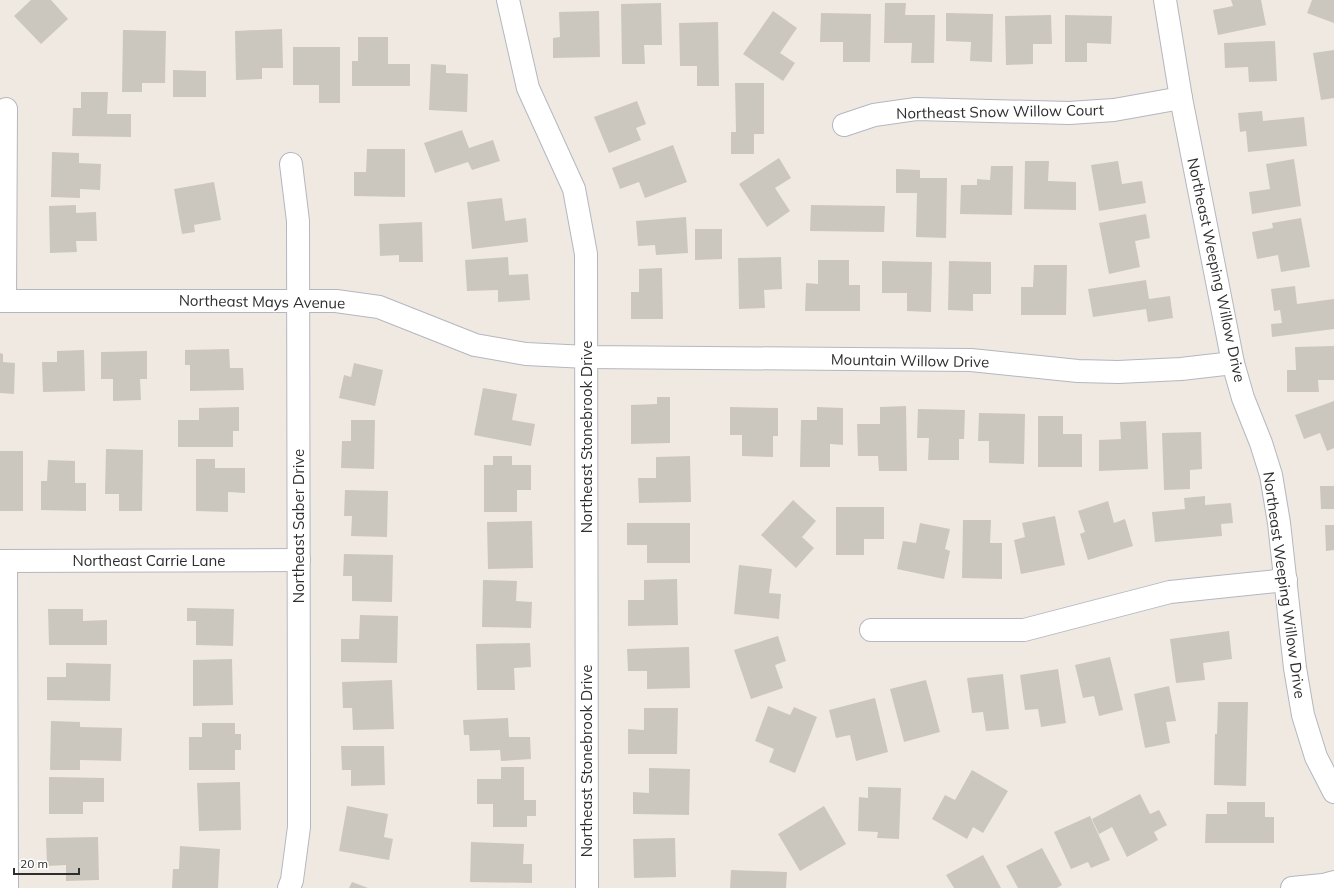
<svg xmlns="http://www.w3.org/2000/svg" width="1334" height="888" viewBox="0 0 1334 888" font-family="Mulish,sans-serif">
	<style>
		.building { fill: #cbc7bf }
		.lines { fill: none; stroke-linecap: round; stroke-linejoin: round }
		.minor-casing { stroke: #b4b7c1; stroke-width: 24 }
		.minor { stroke: #fff; stroke-width: 22 }
		.labels { text-anchor: middle; stroke-width: 3; stroke-linejoin: round; paint-order: stroke }
		.street-label { font-size: 15px; fill: #2e2e2e; stroke: #fff }
	</style>
	<rect width="100%" height="100%" fill="#efe9e1"/>
	<g class="building">
		<path d="M31 0H51L68 19 41 44 14 16Z"/>
		<path d="M1231 0H1261L1266 25 1218 35 1213 10 1233 6Z"/>
		<path d="M1312 0H1334V23L1307 13Z"/>
		<path d="M661 3 662 45H644L645 64H622L621 4Z"/>
		<path d="M885 3H906L905 15H935L934 63H911L912 43H884Z"/>
		<path d="M599 11 600 57 553 58V38L560 37 559 12Z"/>
		<path d="M773 11 797 28 780 53 795 63 783 81 743 54Z"/>
		<path d="M821 13 871 14 870 62H843V42H820Z"/>
		<path d="M946 13 993 14 992 62 970 61 971 42 946 41Z"/>
		<path d="M1051 15 1052 44H1033V64L1006 65 1005 16Z"/>
		<path d="M1065 15 1112 16 1111 44 1087 43V62H1065Z"/>
		<path d="M718 22 719 86H697V66H680L679 23Z"/>
		<path d="M282 29 283 68H262V79L236 80 235 31Z"/>
		<path d="M123 30 166 31 165 83H142V92H122Z"/>
		<path d="M358 37H388V64H410V86H352V61H358Z"/>
		<path d="M1275 41 1277 81 1249 82 1248 67 1225 68 1224 43Z"/>
		<path d="M293 47H340V103H319V85H293Z"/>
		<path d="M1334 50V98L1321 100 1313 53Z"/>
		<path d="M431 64 446 65V73L468 74 467 112 429 110Z"/>
		<path d="M173 70 206 71V97H173Z"/>
		<path d="M735 83H764V134H754V154H731V132H736Z"/>
		<path d="M81 92H108L107 114H131V137L72 136 73 108H81Z"/>
		<path d="M637 101 646 124 636 128 641 140 609 153 594 117Z"/>
		<path d="M1262 111 1263 121 1304 117 1307 146 1248 152 1246 131 1240 132 1238 113Z"/>
		<path d="M462 130 469 148 493 140 500 161 472 170 468 162 435 173 424 143Z"/>
		<path d="M673 145 687 182 645 198 639 182 620 189 612 168Z"/>
		<path d="M367 149H405V197L354 196V172H366Z"/>
		<path d="M52 152 79 153V163L101 164 100 190 80 189V198L51 197Z"/>
		<path d="M779 158 791 178 775 188 790 211 767 227 739 184Z"/>
		<path d="M1294 159 1301 206 1252 214 1249 192 1270 189 1266 164Z"/>
		<path d="M1025 161H1049L1048 181 1076 182V210L1024 209Z"/>
		<path d="M1118 161 1122 184 1142 181 1146 203 1099 211 1091 165Z"/>
		<path d="M991 166H1013L1012 215 960 214 961 185H977V179L990 180Z"/>
		<path d="M896 169 920 170V178H947L946 238 916 237 917 193H896Z"/>
		<path d="M214 182 221 220 194 225 195 232 182 234 174 189Z"/>
		<path d="M502 198 505 221 526 218 528 242 472 249 467 202Z"/>
		<path d="M76 205V213L96 212 97 241H76L77 252 50 253 49 206Z"/>
		<path d="M811 205 885 206 884 232 810 231Z"/>
		<path d="M1146 214 1150 238 1135 241 1140 267 1109 274 1099 223Z"/>
		<path d="M686 217 688 253 656 255 655 245 638 246 636 221Z"/>
		<path d="M1301 218 1310 267 1281 272 1278 255 1257 259 1252 232 1273 228 1272 223Z"/>
		<path d="M422 222 423 262H399V255L380 256 379 224Z"/>
		<path d="M695 229H722V259L695 260Z"/>
		<path d="M508 257 509 275 528 274 530 300 498 302V290L467 291 465 260Z"/>
		<path d="M781 257 782 289 764 290 765 308 739 309 738 258Z"/>
		<path d="M818 260H849V285H860V311H805L806 283 818 284Z"/>
		<path d="M882 261 932 262 931 312 907 311V293H882Z"/>
		<path d="M949 261 991 262V294H973V311L948 310Z"/>
		<path d="M1034 265H1067L1066 315H1021V287H1033Z"/>
		<path d="M662 268 663 319H631V292H639V269Z"/>
		<path d="M1146 280 1149 299 1170 296 1173 318 1148 322 1146 309 1093 317 1088 289Z"/>
		<path d="M1295 286 1297 304 1334 299V329L1272 337 1271 324 1282 323 1280 310 1274 311 1271 289Z"/>
		<path d="M1334 346V380H1318L1319 392H1287V370H1296L1295 347Z"/>
		<path d="M229 349 230 368H243L244 390 190 391V365H185V350Z"/>
		<path d="M84 350 85 391 43 392 42 362H57V351Z"/>
		<path d="M147 351V379H140L141 400 113 401V379H101V352Z"/>
		<path d="M0 353 3 354V362L15 363 14 394 0 393Z"/>
		<path d="M354 363 383 370 375 406 339 398 344 375 351 377Z"/>
		<path d="M483 388 517 394 512 420 535 424 531 446 474 435Z"/>
		<path d="M657 397H670V443L631 444V405L657 404Z"/>
		<path d="M1334 401V448L1327 451 1320 433 1304 439 1295 415Z"/>
		<path d="M906 406 907 471H879L878 456H858L857 424H880V407Z"/>
		<path d="M239 407V431H233V447H178V420H199V408Z"/>
		<path d="M730 407 778 408V436H773V457L742 456V435H730Z"/>
		<path d="M817 407 843 408V445L830 444V467H800L801 420H817Z"/>
		<path d="M918 409 965 410 964 439H959V460H928L929 438H917Z"/>
		<path d="M979 413 1025 414 1024 464 989 463V441H978Z"/>
		<path d="M1038 416H1063V434H1082V467H1038Z"/>
		<path d="M351 420H375L374 469 341 468 342 441H351Z"/>
		<path d="M1146 421 1148 469 1099 471V440L1121 439 1120 422Z"/>
		<path d="M1201 432 1202 469 1190 470V489L1164 490 1162 433Z"/>
		<path d="M106 449 143 450 142 511H119V494H105Z"/>
		<rect x="0" y="451" width="23" height="60"/>
		<path d="M493 456H512V465H531V490H517V512H484V465H493Z"/>
		<path d="M690 456 691 502 639 503 638 478H656V457Z"/>
		<path d="M196 459H215V468H245V493L228 492V512L196 511Z"/>
		<path d="M48 460 75 461V483H86V511L41 510V481H47Z"/>
		<path d="M1320 486H1334V509H1321Z"/>
		<path d="M345 490 388 491 387 537 351 536 352 516H344Z"/>
		<path d="M1205 496V505L1231 503 1233 523 1221 524 1222 536 1155 542 1152 512 1185 509 1184 498Z"/>
		<path d="M793 500 816 521 802 537 814 548 796 568 761 535Z"/>
		<path d="M1108 501 1114 523 1125 519 1133 546 1088 560 1080 534 1085 532 1078 511Z"/>
		<path d="M836 507H884V539H864V555H836Z"/>
		<path d="M1055 516 1065 565 1021 574 1014 540 1025 537 1022 523Z"/>
		<path d="M963 520H991L990 543H1002V579L962 578Z"/>
		<path d="M532 521 533 568 488 569 487 522Z"/>
		<path d="M627 523H690V563H647V545H627Z"/>
		<path d="M920 523 950 529 945 549 950 551 944 579 897 569 903 541 916 543Z"/>
		<path d="M1325 525H1334V550L1326 551Z"/>
		<path d="M344 554 393 555 392 602 352 601V576H343Z"/>
		<path d="M739 565 772 569 769 593 781 594 779 619 734 614Z"/>
		<path d="M677 579 678 625 628 626V600H644V580Z"/>
		<path d="M483 580 517 581 516 601 532 602 531 628 482 627Z"/>
		<path d="M187 608 234 609 233 646 196 645V621H187Z"/>
		<path d="M48 609H83V621L107 620V645H49Z"/>
		<path d="M360 615 398 616 397 663 341 662V639H359Z"/>
		<path d="M1229 631 1232 659 1203 663 1205 680 1176 683 1170 639Z"/>
		<path d="M778 636 786 661 775 665 783 688 751 699 734 650Z"/>
		<path d="M530 643 531 667 514 668 515 690H477L476 644Z"/>
		<path d="M689 647 690 688 647 689V671H628L627 649Z"/>
		<path d="M1110 657 1123 710 1099 716 1094 696 1083 698 1075 665Z"/>
		<path d="M232 659 233 705 193 706V660Z"/>
		<path d="M66 663 111 664 110 701 47 700V677H66Z"/>
		<path d="M1058 669 1066 723 1041 727 1038 709 1025 710 1020 675Z"/>
		<path d="M1003 674 1009 729 986 731 983 712 972 713 967 678Z"/>
		<path d="M392 680 394 729 353 730 352 708H343L342 682Z"/>
		<path d="M926 680 940 732 904 742 890 689Z"/>
		<path d="M1169 686 1176 721 1166 722 1170 743 1145 748 1134 694Z"/>
		<path d="M875 698 888 752 856 761 850 735 836 738 829 710Z"/>
		<path d="M1218 702H1248L1246 786 1214 785 1215 734H1217Z"/>
		<path d="M768 706 790 715 794 707 817 717 795 773 769 762 774 749 755 741Z"/>
		<path d="M644 708H678L677 754H628V729L644 730Z"/>
		<path d="M508 718 509 737H530L531 759 501 761 500 750 470 751 469 735H464L463 720Z"/>
		<path d="M51 721 80 722V727L122 728 121 761 80 760V770H50Z"/>
		<path d="M202 723H235V734H241V750H235V770H189V737H202Z"/>
		<path d="M341 746H384L385 785 351 786V770H342Z"/>
		<path d="M501 767H524V800H536V816H527V827H493V804H477V779H501Z"/>
		<path d="M649 768 690 769 689 815 633 814V792L649 793Z"/>
		<path d="M972 770 1008 791 983 833 973 827 967 839 932 819 945 795 955 800Z"/>
		<path d="M49 777 104 778V802H83V814H49Z"/>
		<path d="M240 782 241 830 199 831 197 783Z"/>
		<path d="M868 787 901 788 899 839 877 838 878 832 858 831 859 797 868 798Z"/>
		<path d="M1140 794 1150 814 1159 810 1167 825 1154 832 1158 840 1127 857 1112 827 1099 834 1092 819Z"/>
		<path d="M1227 802H1265V817H1274V843H1205L1206 814H1227Z"/>
		<path d="M347 806 388 814 384 837 393 839 389 860 339 851Z"/>
		<path d="M824 806 846 844 800 871 778 834Z"/>
		<path d="M1090 816 1110 860 1091 868 1088 862 1071 869 1054 832Z"/>
		<path d="M98 837 99 880 66 881V865L47 866 46 838Z"/>
		<path d="M675 838 676 877 634 878 633 839Z"/>
		<path d="M471 842 524 844 523 864H532V883L470 882Z"/>
		<path d="M180 846 220 849 218 888H172L173 869H179Z"/>
		<path d="M1042 848 1062 885 1057 888H1018L1006 866Z"/>
		<path d="M983 855 1001 888H954L946 875Z"/>
		<path d="M731 870 787 872 786 888H730Z"/>
		<path d="M352 882 368 888H349Z"/>
	</g>
	<g class="lines">
		<g class="minor-casing">
			<g id="minor">
				<path d="M508 0 528 88 574 189 586 254 587 888"/>
				<path d="M1165 0 1181 98 1233 363 1243 398 1261 443 1271 475 1279 523 1295 668 1303 715 1316 757 1334 792"/>
				<path d="M844 125 874 115 916 109 1069 113 1114 110 1181 98"/>
				<path d="M0 301H336L379 307 475 345 526 354 587 357 971 360 1078 371 1118 372 1181 369 1233 363"/>
				<path d="M5 301 6 109"/>
				<path d="M0 561 299 560"/>
				<path d="M6 561 7 888"/>
				<path d="M871 630H1024L1170 592 1286 580"/>
				<path d="M289 888 292 880 299 827V770L298 221 291 164"/>
				<path d="M1292 888 1323 885 1334 882"/>
			</g>
		</g>
		<use href="#minor" class="minor"/>
	</g>
	<g class="labels">
		<g class="street-label">
			<text transform="translate(1000 112) rotate(-1)" y="5">Northeast Snow Willow Court</text>
			<text transform="translate(1216 270) rotate(78)" y="5">Northeast Weeping Willow Drive</text>
			<text transform="translate(262 302) rotate(1)" y="5">Northeast Mays Avenue</text>
			<text transform="translate(910 361) rotate(1)" y="5">Mountain Willow Drive</text>
			<text transform="translate(587 437) rotate(-90)" y="5">Northeast Stonebrook Drive</text>
			<text transform="translate(299 526) rotate(-90)" y="5">Northeast Saber Drive</text>
			<text x="149" y="566">Northeast Carrie Lane</text>
			<text transform="translate(1284 585) rotate(82)" y="5">Northeast Weeping Willow Drive</text>
			<text transform="translate(587 761) rotate(-90)" y="5">Northeast Stonebrook Drive</text>
		</g>
	</g>
	<path d="M14 868v6h65v-6" fill="none" stroke="#2e2e2e" stroke-width="2"/>
	<text x="20" y="868" font-size="12" fill="#2e2e2e" stroke="#ffffff" stroke-width="3" paint-order="stroke">20 m</text>
</svg>
